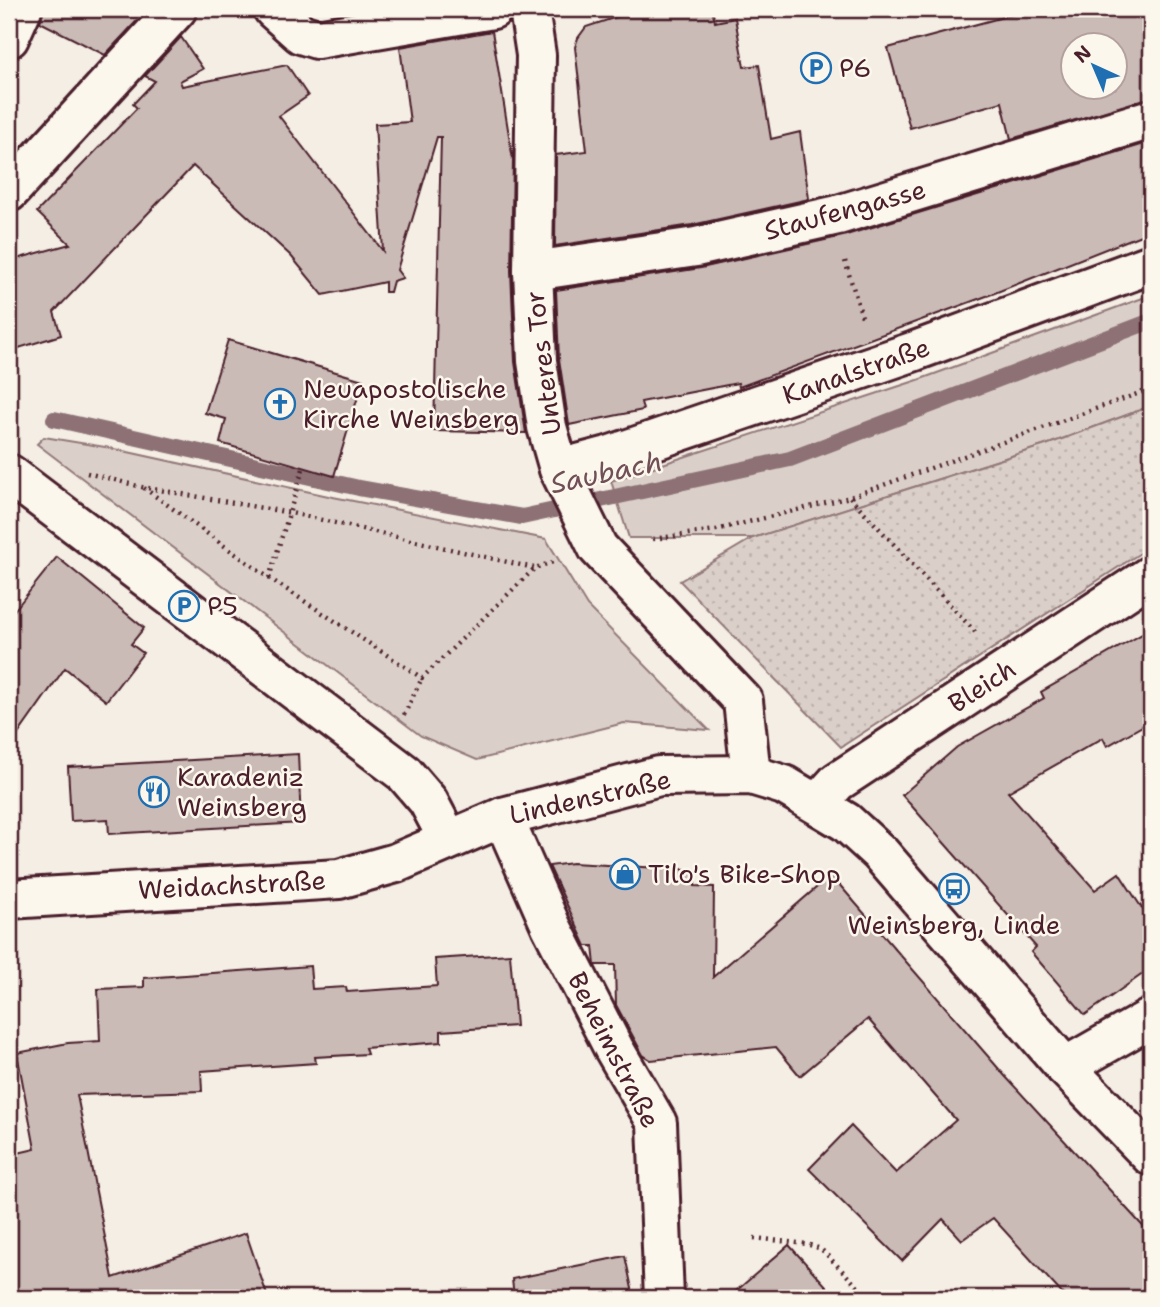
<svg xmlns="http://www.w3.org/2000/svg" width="1160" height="1307" viewBox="0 0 1160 1307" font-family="'Shantell Sans',sans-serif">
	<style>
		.grass { fill: #dbd0c9; stroke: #92787a; stroke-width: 2 }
		.park { fill: url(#park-dots); stroke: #92787a; stroke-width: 2 }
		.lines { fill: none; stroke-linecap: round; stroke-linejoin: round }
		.stream { stroke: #8d7174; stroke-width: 16 }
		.building { fill: #cabbb6; stroke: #4a1f2b; stroke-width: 2; fill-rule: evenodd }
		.minor-casing { stroke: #4a1f2b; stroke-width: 44 }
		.path { stroke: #4a1f2b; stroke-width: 4.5; stroke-dasharray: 2 5; stroke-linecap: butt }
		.minor { stroke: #fbf7ec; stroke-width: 38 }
		.labels { text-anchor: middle; stroke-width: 5; stroke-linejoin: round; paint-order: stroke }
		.poi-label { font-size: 26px; fill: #4a1f2b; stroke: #fbf7ec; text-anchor: start }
		.street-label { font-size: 26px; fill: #4a1f2b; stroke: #fbf7ec }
		.water-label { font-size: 28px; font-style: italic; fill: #714f56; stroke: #fbf7ec }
	</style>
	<defs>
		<pattern id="park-dots" width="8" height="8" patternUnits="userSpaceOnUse" patternTransform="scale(1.75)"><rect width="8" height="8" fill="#dbd0c9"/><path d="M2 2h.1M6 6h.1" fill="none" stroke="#bdb2ad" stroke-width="1.8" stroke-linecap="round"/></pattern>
	</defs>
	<rect width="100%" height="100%" fill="#f4eee4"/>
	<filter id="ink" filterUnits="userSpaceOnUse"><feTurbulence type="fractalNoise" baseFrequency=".0143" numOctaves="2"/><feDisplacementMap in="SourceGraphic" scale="14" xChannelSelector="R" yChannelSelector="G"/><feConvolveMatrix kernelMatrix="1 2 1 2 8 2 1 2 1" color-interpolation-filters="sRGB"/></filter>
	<g filter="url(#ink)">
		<g class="grass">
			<path d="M1151 295V406L1046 445 753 538H629L611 481 918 380Z"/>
			<path d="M44 437 105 447 333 497 546 539 587 606 709 730 624 723 477 760 421 736 37 444Z"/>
		</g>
		<path class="park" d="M1151 406V546L841 747 680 581 753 538 1046 445Z"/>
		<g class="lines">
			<path class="stream" d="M54 419 359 488 522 517 790 459 1151 321"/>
		</g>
		<g class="building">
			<path d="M44 9H148L105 55 40 22Z"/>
			<path d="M641 9H712L715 22 735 18 744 67 759 65 771 139 800 132 809 199 692 225 555 246 556 155 587 151 575 47 578 38 586 27Z"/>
			<path d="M1033 9H1151V98L1011 139 1002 102 910 128 888 48ZM1073 46H1115V88H1073Z"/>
			<path d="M492 31 513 160 511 271 515 362 526 433 434 431 441 137H437L397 270 403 278 393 281 390 292H385V282L323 295 291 256 193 166 54 312 61 335 9 351V261L70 244 37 212 137 108 133 104 155 81 145 76 181 37 203 69 180 81 182 86 287 65 308 96 279 116 383 251 375 124 410 122 400 47Z"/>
			<path d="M1151 142V231L992 294 739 387 738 383 641 402 643 410 569 425 559 359 556 290 701 268 843 236Z"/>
			<path d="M228 340 363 380 334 476 220 443 226 419 205 413Z"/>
			<path d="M57 557 144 628 131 644 143 653 106 701 65 668 9 747V617Z"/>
			<path d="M1151 629V721L1107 746 1103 738 1008 792 1095 890 1119 873 1151 922V968L1085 1015 1031 952 1036 947 902 795 957 747 1044 698 1041 692Z"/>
			<path d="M298 754 301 823 109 834 108 819 71 821 68 767Z"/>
			<path d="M572 863 695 870V886L714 887 713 977 831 875 1005 1076 1151 1235V1298H1066L993 1218 962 1240 943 1219 902 1261 809 1169 851 1126 896 1173 956 1120 868 1019 800 1076 776 1047 651 1060 643 1055 616 1005 615 965H595L593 946H586L549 866Z"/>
			<path d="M510 954 516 1026 441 1031V1042L365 1048 367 1054 315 1057 316 1063 201 1071 202 1091 77 1095 113 1278 246 1233 268 1298H9V1155L35 1149 17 1053 68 1043 100 1041 98 989 144 987V978L310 966 312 989 346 987 347 992 437 986 435 959Z"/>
			<path d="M789 1245 837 1298H728Z"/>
			<path d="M625 1256 634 1298H514L512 1279Z"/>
		</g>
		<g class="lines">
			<g class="minor-casing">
				<g id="minor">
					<path d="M273 9 301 34 317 39 493 9"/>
					<path d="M529 9 536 55 533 271 537 361 547 427 559 469 598 548 743 701 751 775"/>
					<path d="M9 38 22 9"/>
					<path d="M9 192 177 9"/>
					<path d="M533 271 696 247 838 215 1151 119"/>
					<path d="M559 469 608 456 915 351 1151 264"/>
					<path d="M9 474 404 773 428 801 448 839"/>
					<path d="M818 803 837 782 1151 575"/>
					<path d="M503 817 551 926 614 1049 657 1123 664 1298"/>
					<path d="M9 899 339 879 396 863 503 817 659 776 751 775 784 785 846 822 880 853 1065 1067 1151 1156"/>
					<path d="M1065 1067 1151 1018"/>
				</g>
			</g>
			<g class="path">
				<path d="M845 261 863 320"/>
				<path d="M87 473 142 487 291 513 534 568"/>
				<path d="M144 488 269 578 303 469"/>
				<path d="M850 497 978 635"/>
				<path d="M653 539 716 530 850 497 1151 389"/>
				<path d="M269 578 422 678 535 568 553 562"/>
				<path d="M404 715 422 678"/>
				<path d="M754 1238 807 1244 821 1249 869 1298"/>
			</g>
			<use href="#minor" class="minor"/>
		</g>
	</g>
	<defs>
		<g id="parking-ring" transform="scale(1.575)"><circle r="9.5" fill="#fbf7ec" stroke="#1f6fb2" stroke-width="1.5"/><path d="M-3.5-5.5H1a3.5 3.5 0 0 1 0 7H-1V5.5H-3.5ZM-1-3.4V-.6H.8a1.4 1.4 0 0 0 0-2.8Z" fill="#1f6fb2"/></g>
		<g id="church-ring" transform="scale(1.575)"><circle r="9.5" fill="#fbf7ec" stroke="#1f6fb2" stroke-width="1.5"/><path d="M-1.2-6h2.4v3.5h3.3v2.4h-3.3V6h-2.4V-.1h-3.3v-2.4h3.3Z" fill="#1f6fb2"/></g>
		<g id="restaurant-ring" transform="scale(1.575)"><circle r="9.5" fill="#fbf7ec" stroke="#1f6fb2" stroke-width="1.5"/><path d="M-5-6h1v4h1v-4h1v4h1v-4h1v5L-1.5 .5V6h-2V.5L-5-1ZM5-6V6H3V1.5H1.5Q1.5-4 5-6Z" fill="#1f6fb2"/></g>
		<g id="shop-ring" transform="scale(1.575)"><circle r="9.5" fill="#fbf7ec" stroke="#1f6fb2" stroke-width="1.5"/><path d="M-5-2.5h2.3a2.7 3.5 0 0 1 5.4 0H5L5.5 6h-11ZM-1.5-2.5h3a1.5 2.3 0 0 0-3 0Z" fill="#1f6fb2"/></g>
		<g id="bus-ring" transform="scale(1.575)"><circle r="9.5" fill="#fbf7ec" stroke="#1f6fb2" stroke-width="1.5"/><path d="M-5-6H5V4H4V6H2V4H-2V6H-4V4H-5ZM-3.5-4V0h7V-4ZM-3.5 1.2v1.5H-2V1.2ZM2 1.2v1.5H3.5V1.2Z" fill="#1f6fb2"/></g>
	</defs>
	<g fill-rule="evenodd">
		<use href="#parking-ring" x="816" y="68"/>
		<use href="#church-ring" x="280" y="404"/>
		<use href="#parking-ring" x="184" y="606"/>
		<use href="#restaurant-ring" x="154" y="792"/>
		<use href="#shop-ring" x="625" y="874"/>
		<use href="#bus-ring" x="954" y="889"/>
	</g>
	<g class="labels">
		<g class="poi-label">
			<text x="839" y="77">P6</text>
			<text x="303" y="398">Neuapostolische<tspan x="303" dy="30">Kirche Weinsberg</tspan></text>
			<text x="207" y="615">P5</text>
			<text x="177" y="786">Karadeniz<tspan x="177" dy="30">Weinsberg</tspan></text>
			<text x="648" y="883">Tilo's Bike-Shop</text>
			<text x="954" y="934" text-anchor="middle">Weinsberg, Linde</text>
		</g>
		<g class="street-label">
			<text transform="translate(845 210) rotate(-15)" y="9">Staufengasse</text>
			<text transform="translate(543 363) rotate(-97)" y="9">Unteres Tor</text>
			<text transform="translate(856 371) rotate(-19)" y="9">Kanalstraße</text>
			<text transform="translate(982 686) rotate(-33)" y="9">Bleich</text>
			<text transform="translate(590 797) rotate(-13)" y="9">Lindenstraße</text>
			<text transform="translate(232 885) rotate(-3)" y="9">Weidachstraße</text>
			<text transform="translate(614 1050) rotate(63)" y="9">Beheimstraße</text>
		</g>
		<g class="water-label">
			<text transform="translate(606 472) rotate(-12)" y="10">Saubach</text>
		</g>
	</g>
	<rect width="1160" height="1307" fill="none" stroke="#fbf7ec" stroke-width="35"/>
	<rect x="18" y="18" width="1125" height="1272" fill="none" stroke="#4a1f2b" stroke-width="2.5" filter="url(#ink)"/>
	<g transform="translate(1094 66) rotate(316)"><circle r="33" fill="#fbf7ec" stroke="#b4a19f" stroke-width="2"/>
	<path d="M0-5L12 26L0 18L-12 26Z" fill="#1f6fb2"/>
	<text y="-10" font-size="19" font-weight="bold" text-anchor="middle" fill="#4a1f2b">N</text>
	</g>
</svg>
